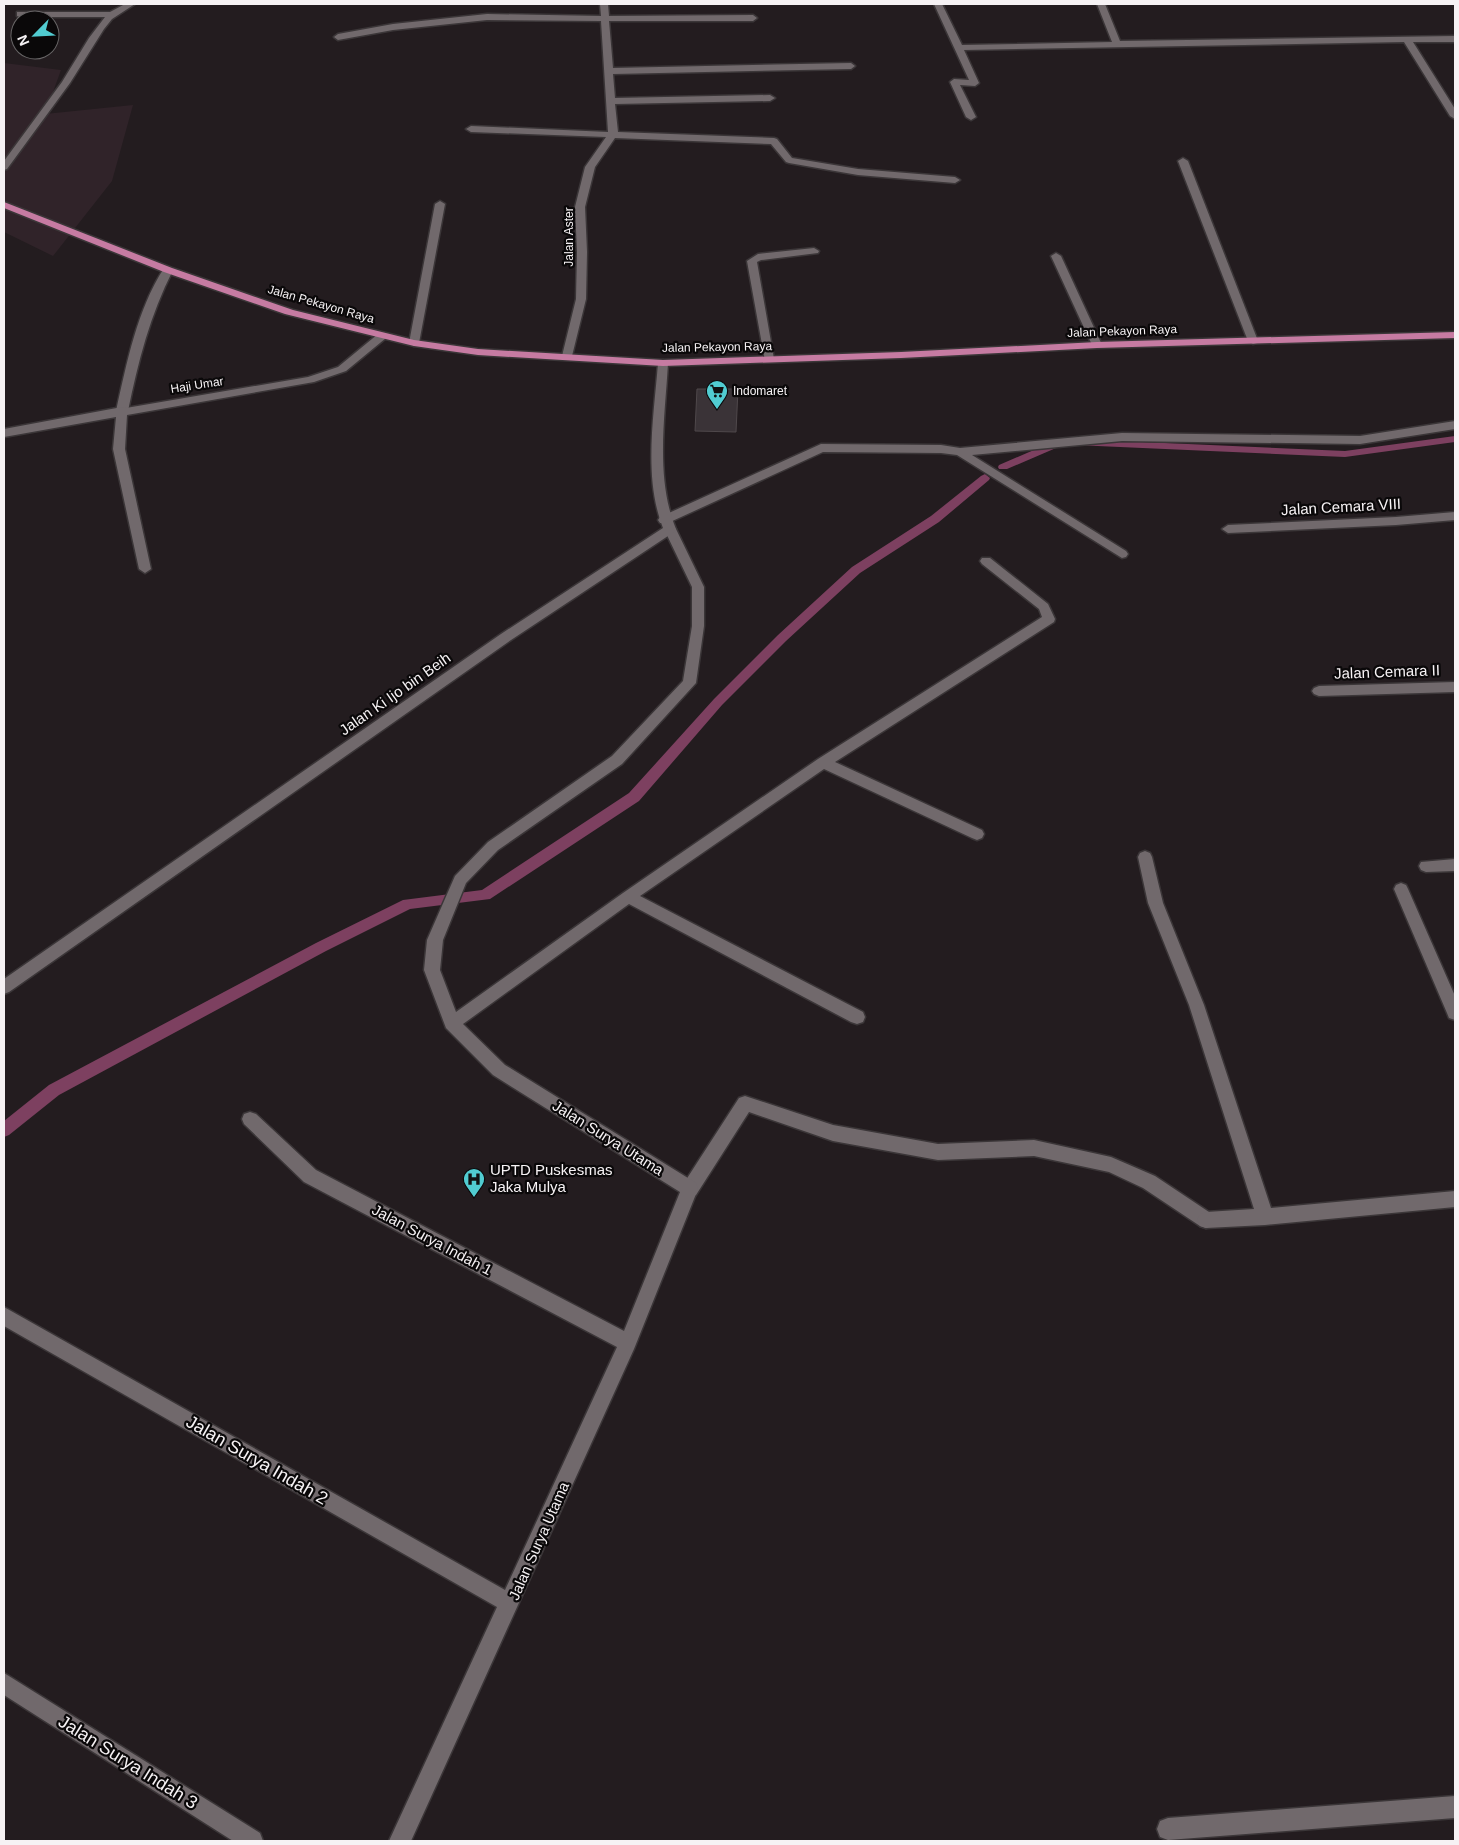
<svg xmlns="http://www.w3.org/2000/svg" width="1459" height="1845" viewBox="0 0 1459 1845" font-family="Helvetica,sans-serif">
	<style>
		.built { fill: #302329 }
		.lines { fill: none; stroke-linecap: round; stroke-linejoin: round }
		.stream { fill: #7d4060; fill-rule: evenodd }
		.building { fill: #3a3337; stroke: #4f484b }
		.lane-casing { stroke: #3b3638; stroke-width: 3 }
		.street-casing { stroke: #3b3638; stroke-width: 3 }
		.secondary-casing { stroke: #3b3638; stroke-width: 3 }
		.primary-casing { stroke: #3b3638; stroke-width: 3 }
		.lane { fill: #71696c; fill-rule: evenodd }
		.street { fill: #71696c; fill-rule: evenodd }
		.secondary { fill: #71696c; fill-rule: evenodd }
		.primary { fill: #c67ba2; fill-rule: evenodd }
		.labels { text-anchor: middle; stroke-width: 4.5; stroke-linejoin: round; paint-order: stroke }
		.far-street-label { font-size: 12px; fill: #f6f2f4; stroke: #0a0809 }
		.far-poi-label { font-size: 12px; fill: #f6f2f4; stroke: #0a0809; text-anchor: start }
		.street-label { font-size: 15px; fill: #f6f2f4; stroke: #0a0809 }
		.poi-label { font-size: 15px; fill: #f6f2f4; stroke: #0a0809; text-anchor: start }
		.near-street-label { font-size: 18px; fill: #f6f2f4; stroke: #0a0809 }
	</style>
	<rect width="100%" height="100%" fill="#231c1f"/>
	<path class="built" d="M4 63 61 70 45 114 133 105 112 181 53 256 4 232Z"/>
	<g class="lines">
		<g class="stream">
			<path d="M1455 436V442L1345 457 1075 445 1056 448 1007 469H999L998 467 999 465 1050 443 1075 439 1345 451Z"/>
			<path d="M985 474 990 478 989 480 939 522 860 573 786 641 722 705 639 801 490 899 410 909 326 951 59 1095 9 1135 4 1137V1121L49 1085 316 943 403 900 482 890 629 793 714 699 778 635 852 567 931 516 981 476Z"/>
		</g>
	</g>
	<path class="building" d="M697 389H738L736 432 695 431Z"/>
	<g class="lines">
		<g class="lane-casing">
			<g id="lane">
				<path d="M168 267 173 270C150 315 138 362 128 411L126 413H118L116 411C127 362 137 310 164 268Z"/>
				<path d="M745 1096 833 1125 938 1144 1034 1140 1111 1157 1155 1176 1212 1214 1215 1220 1212 1226 1206 1228 1200 1226 1143 1188 1109 1172 1034 1156 938 1160 833 1141 749 1112 696 1195 690 1197 684 1195 682 1189 684 1183 739 1098Z"/>
			</g>
		</g>
		<g class="street-casing">
			<g id="street">
				<path d="M125 4H135L112 19 104 29 70 83 7 169 4 170V161L62 82 89 38 105 17H20L17 16V12H110Z"/>
				<path d="M600 4H608L609 16 753 15 757 18 753 21H609L613 68 851 63 855 66 851 69 613 74 615 98 770 95 775 98 770 101 615 104 618 132 774 138 777 139 792 158 858 169 955 177 960 180 955 183 858 175 789 163 786 162 771 144 615 138 595 167 585 207 587 252 586 299 572 356 567 359 563 358 562 356 576 299 577 252 575 207 585 167 606 137 471 132 466 129 471 126 608 132 601 21 487 20 393 30 338 40 334 37 338 34 393 24 487 14 601 16Z"/>
				<path d="M934 4H942L962 45 1112 42 1097 4H1105L1120 41 1455 36V42H1413L1455 109V119L1450 116 1404 42 964 50 979 83 975 86 960 85 976 117 971 120 966 117 950 82 954 79 969 80Z"/>
				<path d="M1183 158 1188 161 1258 341 1257 343 1253 344 1248 341 1178 161Z"/>
				<path d="M440 201 445 204 419 343 414 346 409 343 435 204Z"/>
				<path d="M814 248 819 251 818 253 761 260 757 262 774 359 773 361H765L747 261 758 254Z"/>
				<path d="M1056 253 1061 256 1102 345 1101 347H1093L1092 345 1051 256Z"/>
				<path d="M382 333 387 336 386 338 346 371 314 382 127 415 125 449 151 569 145 573 139 569 113 449 116 417 4 437V429L122 407 126 408 308 377 338 367 378 334Z"/>
				<path d="M1455 421V429L1360 444 1122 441 972 455 1126 551 1128 554 1126 557 1122 558 957 455 941 453 823 452 668 523H660L658 520 660 517 821 444 941 445 960 448 1122 433 1360 436Z"/>
				<path d="M1455 512V520L1396 525 1228 533 1222 529 1228 525 1396 517Z"/>
				<path d="M670 525 676 529 704 587V626L696 683 622 764 498 850 466 883 443 940 440 970 456 1012 623 893 818 759 1042 617 1039 609 982 564 980 561 982 558H990L1048 604 1055 619 1054 622 835 762 982 830 984 834 982 838 977 840 972 838 824 769 640 896 863 1012 865 1017 863 1022 857 1024 851 1022 629 904 463 1024 505 1065 696 1183 698 1189 634 1349 411 1841H389L497 1607 4 1326V1307L505 1590 617 1347 304 1182 244 1124 242 1119 244 1114 250 1112 256 1114 316 1170 624 1331 680 1192 493 1075 446 1028 424 970 427 940 455 876 488 842 612 756 683 681 692 626V587L664 529Z"/>
				<path d="M1455 682V692L1319 696 1314 694 1312 691 1314 688 1319 686Z"/>
				<path d="M1145 851 1150 853 1152 857 1163 903 1204 1005 1271 1208 1455 1191V1207L1265 1225 1206 1228 1200 1226 1197 1220 1200 1214 1206 1212 1254 1209 1189 1005 1148 903 1138 857 1140 853Z"/>
				<path d="M1455 859V871L1426 872 1421 870 1419 866 1421 862Z"/>
				<path d="M1401 883 1406 885 1408 889 1455 996V1020L1449 1018 1447 1013 1394 889 1396 885Z"/>
				<path d="M4 1673 260 1833 263 1841H233L4 1695Z"/>
				<path d="M1455 1796V1818L1168 1840 1160 1837 1157 1829 1160 1821 1168 1818Z"/>
			</g>
		</g>
		<g class="secondary-casing">
			<path id="secondary" d="M663 360 668 363C665 417 655 478 676 529L674 532 511 640 9 992 4 994V979L501 634 663 528C643 477 654 416 658 363Z"/>
		</g>
		<g class="primary-casing">
			<path id="primary" d="M4 202 172 268 293 310 414 340 478 349 663 360 901 352 1097 342 1455 332V338L1097 348 901 358 663 366 478 355 414 346 285 314 164 272 4 208Z"/>
		</g>
		<use href="#lane" class="lane"/>
		<use href="#street" class="street"/>
		<use href="#secondary" class="secondary"/>
		<use href="#primary" class="primary"/>
	</g>
	<defs>
		<g id="supermarket-pin" transform="scale(1.125)"><path d="M0 17L-7.5 6A9.5 9.5 0 1 1 7.5 6Z" fill="#51ccd1" stroke="#0a0809"/><path d="M-6-5.5h2.5l.6 2H6L4.5 2H-2.5L-4.4-4H-6ZM-1.5 3.2a1.3 1.3 0 1 0 .1 0ZM3 3.2a1.3 1.3 0 1 0 .1 0Z" fill="#111"/></g>
		<g id="hospital-pin" transform="scale(1.125)"><path d="M0 17L-7.5 6A9.5 9.5 0 1 1 7.5 6Z" fill="#51ccd1" stroke="#0a0809"/><path d="M-5-5h3v3.5h4V-5h3V5h-3V1.5h-4V5h-3Z" fill="#111"/></g>
	</defs>
	<g fill-rule="evenodd">
		<use href="#supermarket-pin" x="717" y="391"/>
		<use href="#hospital-pin" x="474" y="1179"/>
	</g>
	<g class="labels">
		<g class="far-street-label">
			<text transform="translate(569 237) rotate(-90)" y="4">Jalan Aster</text>
			<text transform="translate(321 304) rotate(16)" y="4">Jalan Pekayon Raya</text>
			<text transform="translate(1122 331) rotate(-2)" y="4">Jalan Pekayon Raya</text>
			<text transform="translate(717 347) rotate(-1)" y="4">Jalan Pekayon Raya</text>
			<text transform="translate(197 385) rotate(-9)" y="4">Haji Umar</text>
		</g>
		<g class="far-poi-label">
			<text x="733" y="395">Indomaret</text>
		</g>
		<g class="street-label">
			<text transform="translate(1341 507) rotate(-3)" y="5">Jalan Cemara VIII</text>
			<text transform="translate(1387 672) rotate(-2)" y="5">Jalan Cemara II</text>
			<text transform="translate(395 694) rotate(-35)" y="5">Jalan Ki Ijo bin Beih</text>
			<text transform="translate(608 1138) rotate(32)" y="5">Jalan Surya Utama</text>
			<text transform="translate(432 1240) rotate(28)" y="5">Jalan Surya Indah 1</text>
			<text transform="translate(539 1541) rotate(-66)" y="5">Jalan Surya Utama</text>
		</g>
		<g class="poi-label">
			<text x="490" y="1175">UPTD Puskesmas<tspan x="490" dy="17">Jaka Mulya</tspan></text>
		</g>
		<g class="near-street-label">
			<text transform="translate(257 1460) rotate(30)" y="6">Jalan Surya Indah 2</text>
			<text transform="translate(128 1762) rotate(32)" y="6">Jalan Surya Indah 3</text>
		</g>
	</g>
	<rect width="1459" height="1845" fill="none" stroke="#f6f2f4" stroke-width="10"/>
	<g transform="translate(35 35) rotate(246)"><circle r="24" fill="#0a0809" stroke="#686667"/>
	<path d="M0-4L9 19L0 12L-9 19Z" fill="#51ccd1"/>
	<text y="-8" font-size="14" font-weight="bold" text-anchor="middle" fill="#f6f2f4">N</text>
	</g>
</svg>
